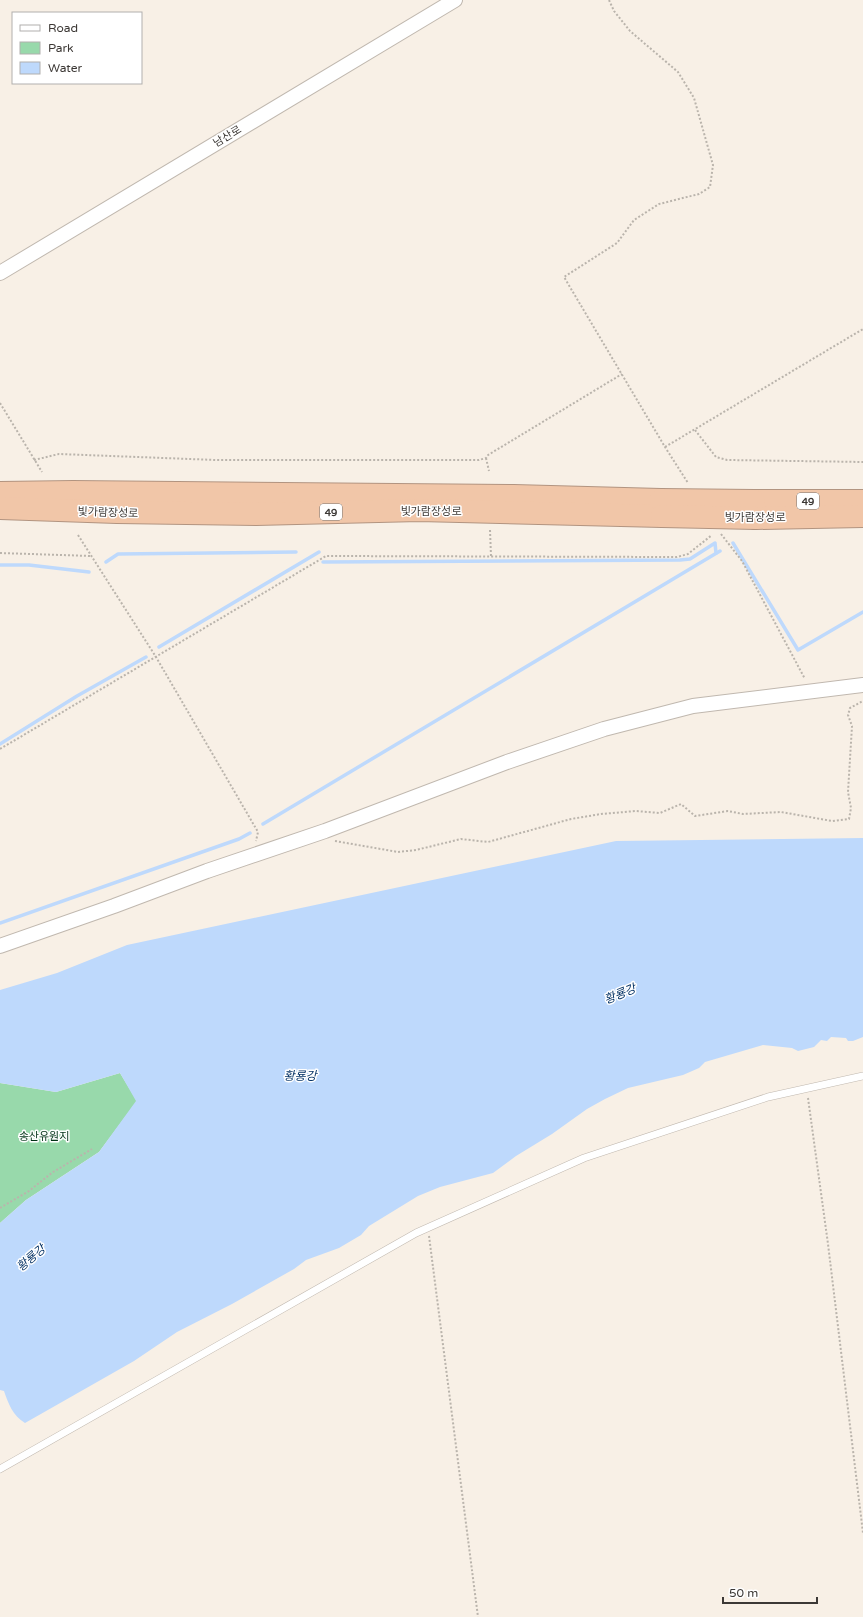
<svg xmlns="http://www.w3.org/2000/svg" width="863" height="1617" viewBox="0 0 863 1617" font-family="'Varela Round','Noto Sans KR',sans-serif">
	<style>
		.green { fill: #98d9ab }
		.water { fill: #bed9fc }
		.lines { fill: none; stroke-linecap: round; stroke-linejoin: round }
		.stream { stroke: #bed9fc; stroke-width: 3.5 }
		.lane-casing { stroke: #c0b8af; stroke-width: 8 }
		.street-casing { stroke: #c0b8af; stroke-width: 16 }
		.highway-casing { stroke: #b29480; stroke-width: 24 }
		.path { stroke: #bab4ac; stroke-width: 2; stroke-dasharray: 2 2; stroke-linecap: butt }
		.lane { stroke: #fff; stroke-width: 7 }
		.street { stroke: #fff; stroke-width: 14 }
		.highway { stroke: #f1c6a8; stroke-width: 22 }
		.highway-bridge-casing { stroke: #b29480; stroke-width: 24; stroke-linecap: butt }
		.highway-bridge { stroke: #f1c6a8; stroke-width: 22 }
		.labels { text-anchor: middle; stroke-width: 3; stroke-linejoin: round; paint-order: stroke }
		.shield { fill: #fff; stroke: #767472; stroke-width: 1 }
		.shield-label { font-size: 10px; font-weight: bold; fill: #3c3835 }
		.street-label { font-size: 11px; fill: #3c3835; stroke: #fff }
		.park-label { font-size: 11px; fill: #003316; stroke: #fff }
		.water-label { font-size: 12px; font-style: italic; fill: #083567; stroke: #fff }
	</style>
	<rect width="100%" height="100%" fill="#f8f0e6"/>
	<path class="green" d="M120 1073 137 1101 99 1152 26 1200 0 1223V1083L56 1092Z"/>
	<path class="water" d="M863 838V1037L853 1041H848L846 1038 831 1037 827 1041 821 1040 814 1047 798 1051 792 1048 763 1045 705 1062 699 1068 683 1075 628 1088 605 1099 587 1109 552 1134 516 1156 493 1173 440 1187 418 1196 369 1226 361 1235 339 1248 306 1260 294 1269 232 1304 177 1332 134 1361 25 1423C13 1416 8 1403 4 1391L0 1390V1223L26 1200 99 1152 136 1101 120 1073 56 1092 0 1083V990L57 973 127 945 616 841Z"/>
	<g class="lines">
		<g class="stream">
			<path d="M733 543 798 650 863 612"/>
			<path d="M106 562 118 554 296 552"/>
			<path d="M323 562 680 560 690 559 715 543 716 553"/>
			<path d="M0 565H29L89 572"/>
			<path d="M159 647 319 552"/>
			<path d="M0 744 77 696 146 657"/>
			<path d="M263 824 720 551"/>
			<path d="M0 923 239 839 250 833"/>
		</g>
		<g class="lane-casing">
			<path id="lane" d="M0 1469 416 1233 584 1158 768 1097 863 1076"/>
		</g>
		<g class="street-casing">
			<g id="street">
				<path d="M0 273 455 0"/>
				<path d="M0 946 114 906 207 871 325 831 507 762 604 729 693 706 863 685"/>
			</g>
		</g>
		<g class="highway-casing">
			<g id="highway">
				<path d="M0 493 73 492 514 496 661 500"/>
				<path d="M754 501H863"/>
				<path d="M0 508 117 512 256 514 419 510 662 516"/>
				<path d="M756 518 863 516"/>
			</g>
		</g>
		<g class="path">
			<path d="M609 0 614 11 630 31 678 72 694 98 713 165 710 187 699 194 659 204 634 220 617 243 564 277 665 447 688 483"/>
			<path d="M0 403 42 472"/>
			<path d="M695 430 716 457 727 460 863 462"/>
			<path d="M665 447 863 329"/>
			<path d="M486 458 489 471"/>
			<path d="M34 460 59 454 216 460H479L486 458 488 455 622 374"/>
			<path d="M490 530 491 556"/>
			<path d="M721 534 742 561 805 679"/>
			<path d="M78 535 156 657 258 832 256 841"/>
			<path d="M0 553 91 556"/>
			<path d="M0 749 326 556 677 557 688 554 712 535"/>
			<path d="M335 841 398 852 416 850 461 839 488 842 571 819 601 814 636 811 660 813 681 804 695 816 728 811 743 814 781 812 832 821 849 819 851 808 848 792 852 726 848 715 850 708 863 701"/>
			<path d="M808 1098 828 1244 863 1533"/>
			<path d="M0 1208 29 1191 53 1172 92 1149"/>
			<path d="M429 1236 478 1617"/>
		</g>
		<use href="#lane" class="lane"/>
		<use href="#street" class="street"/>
		<use href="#highway" class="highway"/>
		<g class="highway-bridge-casing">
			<g id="highway-bridge">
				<path d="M661 500 754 501"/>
				<path d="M662 516 756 518"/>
			</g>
		</g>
		<use href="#highway-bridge" class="highway-bridge"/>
	</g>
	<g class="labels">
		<g class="shield">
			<rect x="797" y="493" width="22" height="16" rx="3"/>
			<rect x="320" y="504" width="22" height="16" rx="3"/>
		</g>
		<g class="shield-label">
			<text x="808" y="505">49</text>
			<text x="331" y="516">49</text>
		</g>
		<g class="street-label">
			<text transform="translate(227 136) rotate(-31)" y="4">남산로</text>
			<text x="431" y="515">빛가람장성로</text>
			<text transform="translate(108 512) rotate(2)" y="4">빛가람장성로</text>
			<text x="755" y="521">빛가람장성로</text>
		</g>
		<g class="park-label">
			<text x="44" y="1140">송산유원지</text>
		</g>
		<g class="water-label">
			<text transform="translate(620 994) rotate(-22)" y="4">황룡강</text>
			<text x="300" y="1080">황룡강</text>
			<text transform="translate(31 1258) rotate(-40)" y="4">황룡강</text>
		</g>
	</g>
	<rect x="12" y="12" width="130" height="72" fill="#ffffff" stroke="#b1afae"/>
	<rect x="20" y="25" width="20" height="6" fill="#ffffff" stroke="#b1afae"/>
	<text x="48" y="32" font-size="12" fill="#3c3835">Road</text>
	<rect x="20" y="42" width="20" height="12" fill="#98d9ab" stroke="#b1afae"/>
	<text x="48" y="52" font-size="12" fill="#3c3835">Park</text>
	<rect x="20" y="62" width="20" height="12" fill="#bed9fc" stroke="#b1afae"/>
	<text x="48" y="72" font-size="12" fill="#3c3835">Water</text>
	<path d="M723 1597v6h94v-6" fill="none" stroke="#3c3835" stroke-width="2"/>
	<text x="729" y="1597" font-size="12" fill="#3c3835" stroke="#ffffff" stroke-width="3" paint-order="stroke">50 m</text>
</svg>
